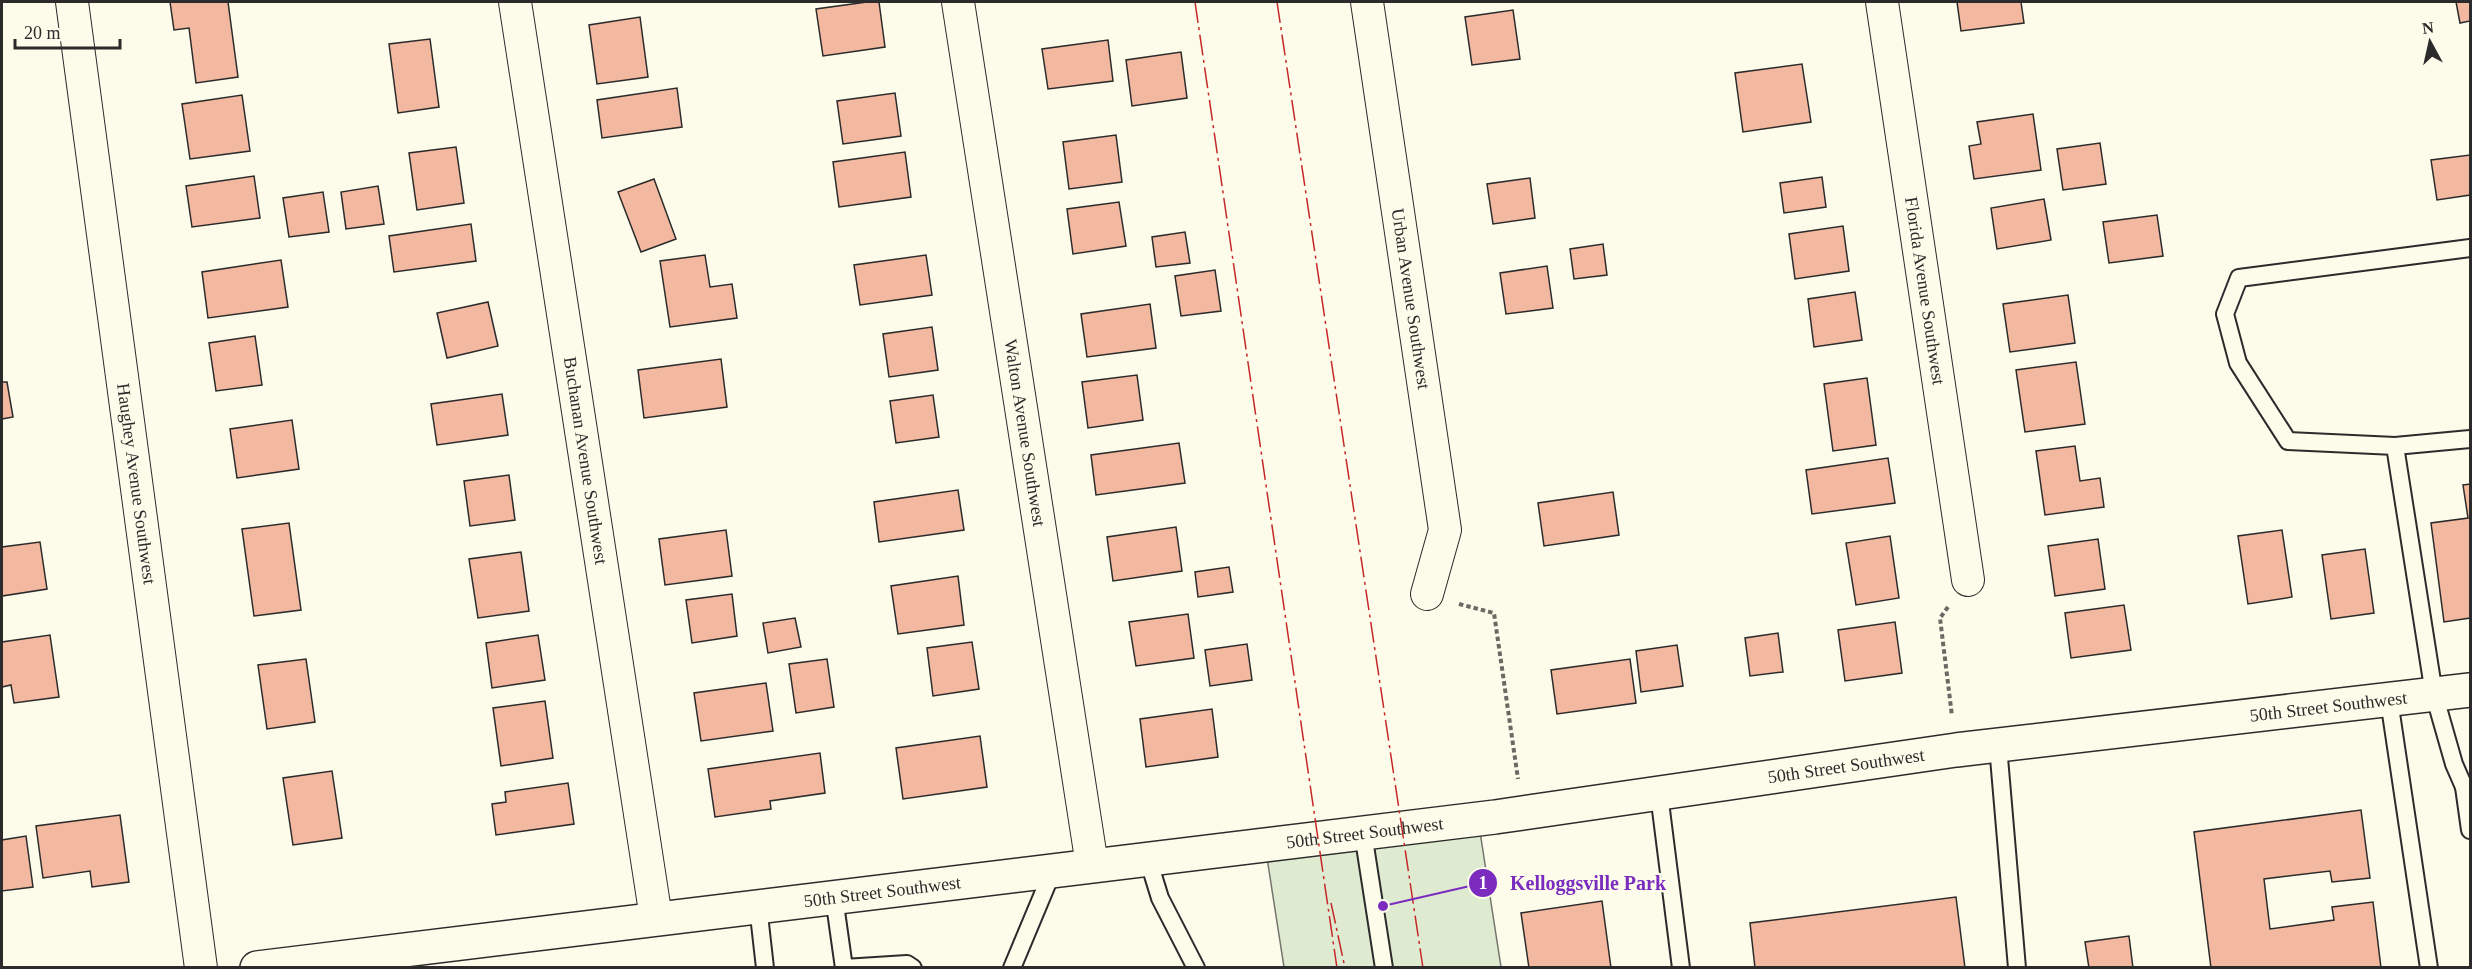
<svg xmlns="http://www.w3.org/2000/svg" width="2472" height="969" viewBox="0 0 2472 969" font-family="'Times New Roman',serif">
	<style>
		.green { fill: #deebd1; stroke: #74746e; stroke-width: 1.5 }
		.building { fill: #f2b8a0; stroke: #2b2b2b; stroke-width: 1.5 }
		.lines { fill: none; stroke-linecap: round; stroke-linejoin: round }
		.service-casing { stroke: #2b2b2b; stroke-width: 20 }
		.minor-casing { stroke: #2b2b2b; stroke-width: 34 }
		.tertiary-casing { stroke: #2b2b2b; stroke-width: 36 }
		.path { stroke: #6a6964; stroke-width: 4; stroke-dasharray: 4.5 3; stroke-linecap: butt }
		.service { stroke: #fdfbea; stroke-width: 16 }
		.minor { stroke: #fdfbea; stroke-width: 32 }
		.tertiary { stroke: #fdfbea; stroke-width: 33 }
		.power { stroke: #c62828; stroke-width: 1.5; stroke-dasharray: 21 4.5 3 4.5; stroke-linecap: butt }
		.labels { text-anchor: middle; stroke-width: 4.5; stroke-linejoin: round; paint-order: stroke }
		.street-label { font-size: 18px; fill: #2b2b2b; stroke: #fdfbea }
		.leader { fill: none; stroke: #7b2cbf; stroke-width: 2 }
		.callout-dot { fill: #7b2cbf; stroke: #fdfbea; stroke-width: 2 }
		.mark-label { font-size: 18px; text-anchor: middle; font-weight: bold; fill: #fff }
		.callout-label { font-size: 20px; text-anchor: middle; font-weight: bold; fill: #7b2cbf; stroke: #fdfbea; stroke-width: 4.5; stroke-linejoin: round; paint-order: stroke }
	</style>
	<rect width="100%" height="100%" fill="#fdfbea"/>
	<path class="green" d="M1478 819 1501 967H1284L1265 845Z"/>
	<g class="building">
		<path d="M170 2H228L238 77 196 83 189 28 174 30Z"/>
		<path d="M867 2H879L885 47 823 56 816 9Z"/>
		<path d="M1957 2H2021L2024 23 1961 31Z"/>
		<path d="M2456 2H2470V21L2460 23Z"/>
		<path d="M1513 10 1520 59 1472 65 1465 17Z"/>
		<path d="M640 17 648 77 597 84 589 25Z"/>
		<path d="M430 39 439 107 398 113 389 44Z"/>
		<path d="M1108 40 1113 81 1048 89 1042 49Z"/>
		<path d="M1181 52 1187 98 1132 106 1126 60Z"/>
		<path d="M1802 64 1811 122 1743 132 1735 73Z"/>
		<path d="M677 88 682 127 602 138 597 100Z"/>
		<path d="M895 93 901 136 843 144 837 101Z"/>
		<path d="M242 95 250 151 190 159 182 104Z"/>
		<path d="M2033 114 2041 170 1974 179 1969 146 1981 144 1977 122Z"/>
		<path d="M1116 135 1122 182 1069 189 1063 142Z"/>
		<path d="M2100 143 2106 184 2063 190 2057 149Z"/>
		<path d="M456 147 464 203 417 210 409 153Z"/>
		<path d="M905 152 911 197 839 207 833 162Z"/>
		<path d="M2470 155V195L2437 200 2431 160Z"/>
		<path d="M254 176 260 218 192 227 186 186Z"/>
		<path d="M1822 177 1826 207 1784 213 1780 183Z"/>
		<path d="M1530 178 1535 218 1493 224 1487 184Z"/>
		<path d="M654 179 676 239 641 252 618 192Z"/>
		<path d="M378 186 384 224 346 229 341 192Z"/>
		<path d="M323 192 329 232 289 237 283 198Z"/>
		<path d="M2044 199 2051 240 1997 249 1991 208Z"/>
		<path d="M1119 202 1126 246 1073 254 1067 209Z"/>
		<path d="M2157 215 2163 256 2109 263 2103 222Z"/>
		<path d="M471 224 476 261 394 272 389 236Z"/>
		<path d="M1843 226 1849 271 1795 279 1789 234Z"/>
		<path d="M1185 232 1190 263 1156 267 1152 237Z"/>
		<path d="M1603 244 1607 275 1574 279 1570 249Z"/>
		<path d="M705 255 710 287 732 284 737 318 670 327 660 261Z"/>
		<path d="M926 255 932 295 860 305 854 265Z"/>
		<path d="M281 260 288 307 208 318 202 272Z"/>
		<path d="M1547 266 1553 308 1506 314 1500 273Z"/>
		<path d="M1215 270 1221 311 1181 316 1175 276Z"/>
		<path d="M1855 292 1862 340 1814 347 1808 299Z"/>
		<path d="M2068 295 2075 343 2010 352 2003 304Z"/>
		<path d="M488 302 498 346 447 358 437 313Z"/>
		<path d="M1150 304 1156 348 1087 357 1081 314Z"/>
		<path d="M932 327 938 370 889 377 883 334Z"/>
		<path d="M255 336 262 385 216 391 209 343Z"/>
		<path d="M721 359 727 407 644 418 638 370Z"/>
		<path d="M2076 362 2085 424 2025 432 2016 370Z"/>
		<path d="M1137 375 1143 420 1088 428 1082 382Z"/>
		<path d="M1867 378 1876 445 1833 451 1824 384Z"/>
		<path d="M2 382H7L13 417 2 419Z"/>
		<path d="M502 394 508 435 437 445 431 404Z"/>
		<path d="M933 395 939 437 896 443 890 401Z"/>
		<path d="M292 420 299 469 237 478 230 429Z"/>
		<path d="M1179 443 1185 483 1096 495 1091 455Z"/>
		<path d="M2075 446 2080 481 2100 478 2104 507 2045 515 2036 451Z"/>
		<path d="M1888 458 1895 503 1812 514 1806 470Z"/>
		<path d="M509 475 515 520 470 526 464 481Z"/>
		<path d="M2470 484V618L2444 622 2431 523 2468 518 2463 485Z"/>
		<path d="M958 490 964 530 879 542 874 502Z"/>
		<path d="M1613 492 1619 535 1544 546 1538 503Z"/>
		<path d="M289 523 301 610 254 616 242 529Z"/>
		<path d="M1176 527 1182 571 1113 581 1107 537Z"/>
		<path d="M726 530 732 576 665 585 659 539Z"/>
		<path d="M2282 530 2292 597 2248 604 2238 536Z"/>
		<path d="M1890 536 1899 598 1856 605 1846 543Z"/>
		<path d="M2098 539 2105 589 2055 596 2048 546Z"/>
		<path d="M40 542 47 589 2 596V547Z"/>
		<path d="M2365 549 2374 613 2331 619 2322 555Z"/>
		<path d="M521 552 529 611 478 618 469 559Z"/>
		<path d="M1229 567 1233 592 1198 597 1195 572Z"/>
		<path d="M958 576 964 625 898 634 891 586Z"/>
		<path d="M732 594 737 636 692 643 686 600Z"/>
		<path d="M2124 605 2131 650 2071 658 2065 613Z"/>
		<path d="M1188 614 1194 658 1136 666 1129 622Z"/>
		<path d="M795 618 801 647 768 653 763 623Z"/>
		<path d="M1895 622 1902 673 1845 681 1838 630Z"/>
		<path d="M1778 633 1783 672 1750 676 1745 638Z"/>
		<path d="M50 635 59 697 14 703 11 685 2 687V642Z"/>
		<path d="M538 635 545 680 492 688 486 643Z"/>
		<path d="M972 642 979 689 933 696 927 648Z"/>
		<path d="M1247 644 1252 680 1210 686 1205 650Z"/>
		<path d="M1677 645 1683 686 1641 692 1636 651Z"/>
		<path d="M306 659 315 722 267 729 258 665Z"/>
		<path d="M827 659 834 707 796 713 789 664Z"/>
		<path d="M1630 659 1636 703 1557 714 1551 670Z"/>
		<path d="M766 683 773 731 701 741 694 693Z"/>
		<path d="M545 701 553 758 501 766 493 708Z"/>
		<path d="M1212 709 1218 757 1146 767 1140 719Z"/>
		<path d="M980 736 987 787 903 799 896 748Z"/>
		<path d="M820 753 825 793 770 801 771 809 715 817 708 769Z"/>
		<path d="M332 771 342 838 293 845 283 778Z"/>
		<path d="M568 783 574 824 496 835 492 804 506 802 505 792Z"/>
		<path d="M2361 810 2370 878 2332 882 2330 871 2264 879 2270 929 2334 920 2332 907 2373 902 2381 968H2211L2194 832Z"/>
		<path d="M120 815 129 882 92 887 90 871 43 878 36 826Z"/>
		<path d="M26 836 33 887 2 891V840Z"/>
		<path d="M1956 897 1965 968H1755L1750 923Z"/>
		<path d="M1602 901 1611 968H1529L1521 913Z"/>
		<path d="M2129 936 2133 968H2089L2085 942Z"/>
	</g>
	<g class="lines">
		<g class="service-casing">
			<g id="service">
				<path d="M2470 248 2239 278 2225 314 2238 363 2288 441 2395 446 2434 694 2454 764 2464 787 2470 786"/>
				<path d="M2395 446 2470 439"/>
				<path d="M2389 700 2429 968"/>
				<path d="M1998 746 2017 968"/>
				<path d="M2464 787 2470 830"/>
				<path d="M1659 794 1681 968"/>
				<path d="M1363 833 1384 968"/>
				<path d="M1148 859 1160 898 1196 968"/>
				<path d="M834 897 844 968 907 964 913 968"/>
				<path d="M758 906 765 968"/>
				<path d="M1012 968 1053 870"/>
			</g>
		</g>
		<g class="minor-casing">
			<g id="minor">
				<path id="s1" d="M72 2 201 968"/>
				<path id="s2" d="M515 2 656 918"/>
				<path id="s3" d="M958 2 1092 865"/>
				<path id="s4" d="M1367 2 1445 530 1427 594"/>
				<path id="s5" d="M1882 2 1968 580"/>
			</g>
		</g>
		<g class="tertiary-casing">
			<g id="tertiary">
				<path id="s6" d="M257 968 1495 817 1956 750 2470 690"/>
			</g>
		</g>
		<g class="path">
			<path d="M1459 604 1494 613 1518 779"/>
			<path d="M1948 607 1940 618 1952 716"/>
		</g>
		<use href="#service" class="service"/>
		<use href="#minor" class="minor"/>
		<use href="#tertiary" class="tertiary"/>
		<g class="power">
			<path d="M1195 2 1337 968"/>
			<path d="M1277 2 1423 968"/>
			<path d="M1331 903 1345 968"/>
		</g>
	</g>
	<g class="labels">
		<g class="street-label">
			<text dy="6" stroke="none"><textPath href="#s5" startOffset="292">Florida Avenue Southwest</textPath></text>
			<text dy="6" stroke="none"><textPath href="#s4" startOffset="300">Urban Avenue Southwest</textPath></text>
			<text dy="6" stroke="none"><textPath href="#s3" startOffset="436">Walton Avenue Southwest</textPath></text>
			<text dy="6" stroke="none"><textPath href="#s2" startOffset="464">Buchanan Avenue Southwest</textPath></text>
			<text dy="6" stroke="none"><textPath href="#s1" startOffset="486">Haughey Avenue Southwest</textPath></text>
			<text dy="6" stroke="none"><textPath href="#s6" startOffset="2088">50th Street Southwest</textPath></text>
			<text dy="6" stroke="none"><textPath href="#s6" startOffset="1602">50th Street Southwest</textPath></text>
			<text dy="6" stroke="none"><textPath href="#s6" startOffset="1116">50th Street Southwest</textPath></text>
			<text dy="6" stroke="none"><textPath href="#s6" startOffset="630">50th Street Southwest</textPath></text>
		</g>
	</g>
	<path class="leader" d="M1383 906L1483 883"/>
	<g class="callout-dot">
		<circle cx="1383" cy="906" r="6"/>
		<circle cx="1483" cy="883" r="15"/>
	</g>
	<g class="mark-label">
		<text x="1483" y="889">1</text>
	</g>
	<g class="callout-label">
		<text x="1588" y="890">Kelloggsville Park</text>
	</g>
	<rect width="2472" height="969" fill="none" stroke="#2b2b2b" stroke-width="6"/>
	<g transform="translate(2430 42) rotate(352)" stroke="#fdfbea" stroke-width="4.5" paint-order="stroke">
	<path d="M0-4.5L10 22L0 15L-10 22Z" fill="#2b2b2b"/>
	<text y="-9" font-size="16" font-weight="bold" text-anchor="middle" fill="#2b2b2b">N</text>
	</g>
	<path d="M15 39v9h105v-9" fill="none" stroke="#2b2b2b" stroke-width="3"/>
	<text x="24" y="39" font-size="18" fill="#2b2b2b" stroke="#fdfbea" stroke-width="4.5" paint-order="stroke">20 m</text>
</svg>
